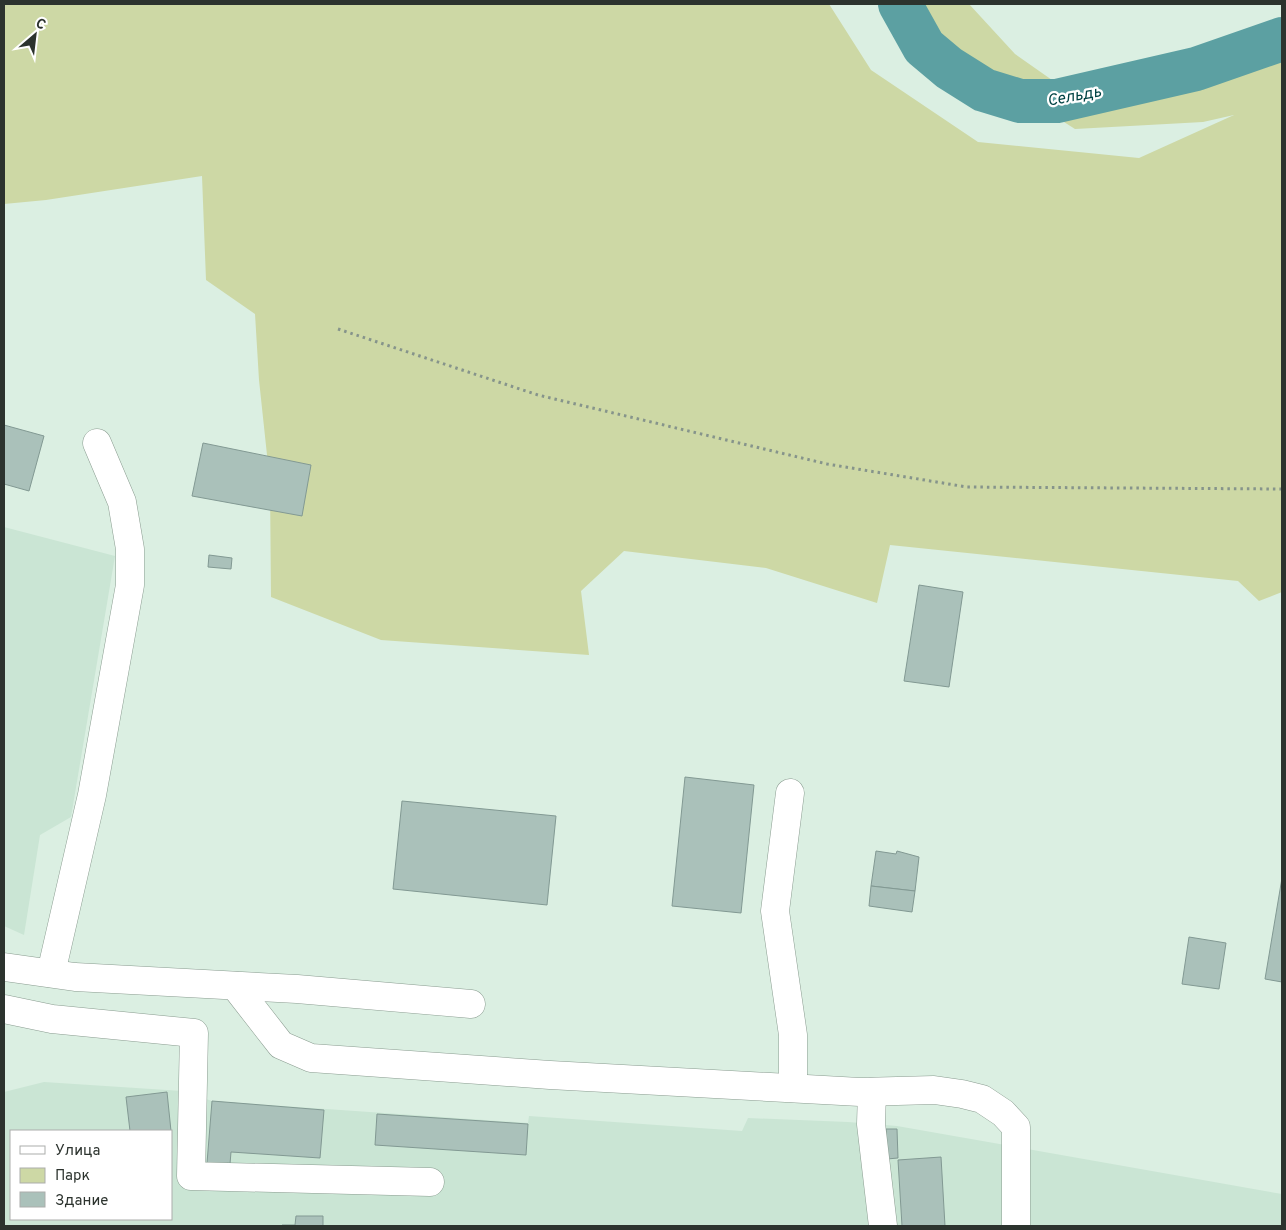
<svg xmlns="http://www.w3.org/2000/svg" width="1286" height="1230" viewBox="0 0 1286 1230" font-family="Overpass,sans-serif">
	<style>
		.built { fill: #cae5d4; fill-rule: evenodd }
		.green { fill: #cdd8a5 }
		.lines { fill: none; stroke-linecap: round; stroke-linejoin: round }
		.river { stroke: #5ca0a2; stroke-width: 44 }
		.building { fill: #aac1ba; stroke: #829993 }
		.minor-casing { stroke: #8a9c90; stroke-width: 29 }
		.path { stroke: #86948b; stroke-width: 3; stroke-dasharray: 2.5 4; stroke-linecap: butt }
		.minor { stroke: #fff; stroke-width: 28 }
		.labels { text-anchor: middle; stroke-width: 4.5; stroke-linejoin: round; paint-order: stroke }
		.water-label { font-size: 16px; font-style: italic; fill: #004344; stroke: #fff }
	</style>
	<rect width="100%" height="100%" fill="#dbefe2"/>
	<g class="built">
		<path d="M4 527 115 556 71 817 40 835 24 935 4 926Z"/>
		<path d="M44 1082 182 1091 212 1101 528 1123 529 1116 742 1131 748 1118 848 1122 897 1126 1282 1194V1226H4V1092ZM11 1131H171V1219H11Z"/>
	</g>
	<path class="green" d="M4 4H829L871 70 978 142 1139 158 1234 115 1203 122 1075 129 965 59 888 4H969L1015 54 1052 80 1103 75 1178 56 1282 24V592L1259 601 1238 581 890 545 877 603 766 568 624 551 581 591 589 655 381 640 271 597 270 483 259 380 255 314 206 280 202 176 46 200 4 204Z"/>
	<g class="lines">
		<path class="river" d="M900 4 924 47 949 68 984 90 1020 101H1057L1196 69 1282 39"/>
	</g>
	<g class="building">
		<path d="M4 425 44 436 29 491 4 484Z"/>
		<path d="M203 443 311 465 302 516 192 496Z"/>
		<path d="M209 555 232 558 231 569 208 567Z"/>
		<path d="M919 585 963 592 949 687 904 681Z"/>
		<path d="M685 777 754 785 741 913 672 906Z"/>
		<path d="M402 801 556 816 547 905 393 889Z"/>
		<path d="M876 851 896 854 897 851 919 857 915 891 871 886Z"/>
		<path d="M1282 878V982L1265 979Z"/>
		<path d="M871 886 915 891 912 912 869 906Z"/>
		<path d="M1189 937 1226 943 1219 989 1182 984Z"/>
		<path d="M167 1092 171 1131H130L126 1097Z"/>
		<path d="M212 1101 324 1110 320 1158 231 1152 230 1164 207 1163Z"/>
		<path d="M377 1114 528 1124 526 1155 375 1145Z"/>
		<path d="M886 1129H897L898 1158 887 1159Z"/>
		<path d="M941 1157 945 1226H902L898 1160Z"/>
		<path d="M296 1216H323V1226H282V1225H295Z"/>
	</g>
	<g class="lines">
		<g class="minor-casing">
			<g id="minor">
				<path d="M790 793 775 911 793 1035V1088"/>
				<path d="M4 967 75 977 297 989 471 1004"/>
				<path d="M51 973 92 795 130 585V549L122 502 97 443"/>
				<path d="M235 986 281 1045 311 1058 550 1075 860 1092 934 1090 962 1094 982 1099 1003 1113 1016 1127V1226"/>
				<path d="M4 1009 52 1019 194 1033 191 1176 430 1182"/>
				<path d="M872 1092 871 1124 883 1226"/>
			</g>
		</g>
		<path class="path" d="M338 329 538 395 827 464 967 487 1282 489"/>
		<use href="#minor" class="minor"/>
	</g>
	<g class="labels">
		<g class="water-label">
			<text transform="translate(1074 95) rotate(-10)" y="6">Сельдь</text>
		</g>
	</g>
	<rect width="1286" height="1230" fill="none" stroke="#2c332e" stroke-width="10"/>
	<rect x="10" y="1130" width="162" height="90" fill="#ffffff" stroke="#abadab"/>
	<rect x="20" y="1146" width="25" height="8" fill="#ffffff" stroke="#abadab"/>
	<text x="55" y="1155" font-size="15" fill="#2c332e">Улица</text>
	<rect x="20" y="1168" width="25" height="15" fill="#cdd8a5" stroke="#abadab"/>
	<text x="55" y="1180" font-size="15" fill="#2c332e">Парк</text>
	<rect x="20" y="1192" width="25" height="15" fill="#aac1ba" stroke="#abadab"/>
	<text x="55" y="1205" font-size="15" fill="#2c332e">Здание</text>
	<g transform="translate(35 35) rotate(28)" stroke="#ffffff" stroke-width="4" paint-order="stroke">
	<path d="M0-4L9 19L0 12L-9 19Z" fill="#2c332e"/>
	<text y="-8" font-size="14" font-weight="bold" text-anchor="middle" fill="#2c332e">С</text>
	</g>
</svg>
